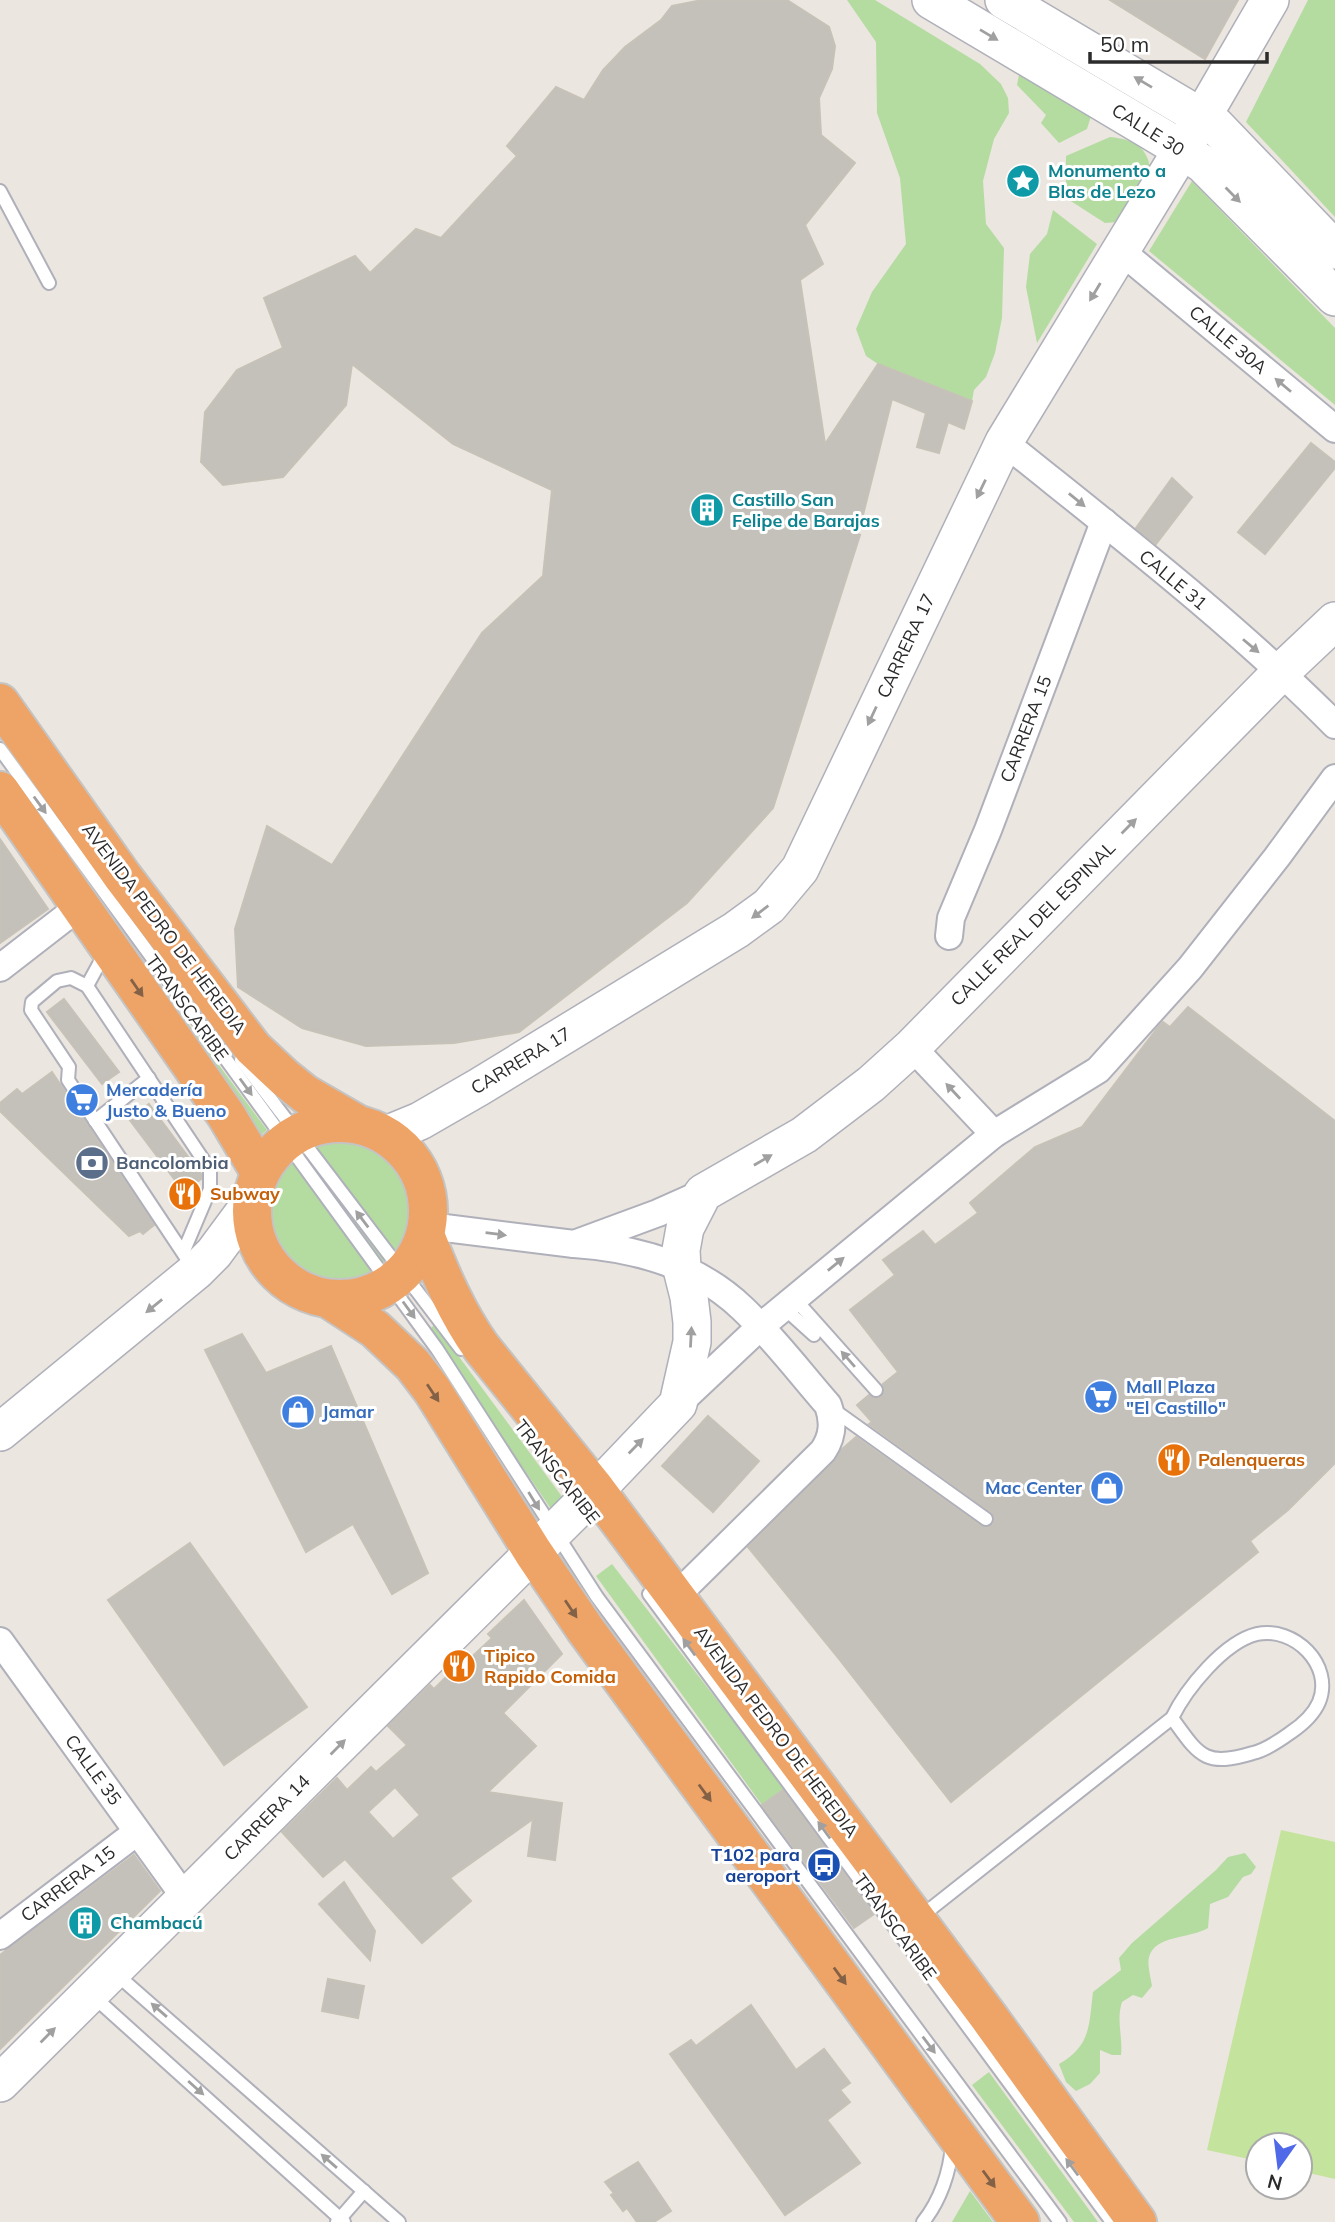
<svg xmlns="http://www.w3.org/2000/svg" width="1335" height="2222" viewBox="0 0 1335 2222" font-family="Mulish,sans-serif">
	<style>
		.green { fill: #b4dca1 }
		.pitch { fill: #c4e39d }
		.building { fill: #c4c0ba; stroke: #c7c2b8; stroke-width: 2; fill-rule: evenodd }
		.lines { fill: none; stroke-linecap: round; stroke-linejoin: round }
		.lane-casing { stroke: #afb0ba; stroke-width: 16 }
		.street-casing { stroke: #afb0ba; stroke-width: 30 }
		.secondary-casing { stroke: #afb0ba; stroke-width: 40 }
		.highway-casing { stroke: #c4c4c4; stroke-width: 42 }
		.lane { stroke: #fff; stroke-width: 12 }
		.street { stroke: #fff; stroke-width: 26 }
		.secondary { stroke: #fff; stroke-width: 37 }
		.highway { stroke: #eea367; stroke-width: 38 }
		.oneway { fill: #a0a0a0 }
		.oneway2 { fill: #836146 }
		.labels { text-anchor: middle; stroke-width: 6; stroke-linejoin: round; paint-order: stroke }
		.street-label { font-size: 18px; fill: #2b2b2b; stroke: #fff }
		.culture-label { font-size: 18px; font-weight: bold; fill: #0d838f; stroke: #fff; text-anchor: start }
		.shop-label { font-size: 18px; font-weight: bold; fill: #366cbe; stroke: #fff; text-anchor: start }
		.service-label { font-size: 18px; font-weight: bold; fill: #4e5e75; stroke: #fff; text-anchor: start }
		.food-label { font-size: 18px; font-weight: bold; fill: #c56008; stroke: #fff; text-anchor: start }
		.transit-label { font-size: 18px; font-weight: bold; fill: #164399; stroke: #fff; text-anchor: end }
	</style>
	<rect width="100%" height="100%" fill="#ebe6df"/>
	<g class="green">
		<path d="M847 0H875L980 64 1001 84 1008 98 1009 113 994 139 983 181 986 224 1004 248 1002 318 995 353 986 377 974 390 972 401 878 364 866 356 856 329 872 292 906 244 900 178 877 113 876 42Z"/>
		<path d="M1308 0H1335V217L1246 122Z"/>
		<path d="M1020 69 1091 116 1087 129 1059 143 1041 123 1046 115 1017 85Z"/>
		<path d="M1110 137C1135 140 1147 146 1151 172L1118 222 1105 223 1066 198V156Z"/>
		<path d="M1192 181 1335 328V405L1149 251Z"/>
		<path d="M1053 210 1097 244 1037 343 1026 287 1030 254 1047 234Z"/>
		<path d="M122 934 267 1130 252 1142Z"/>
		<circle cx="341" cy="1208" r="71"/>
		<path d="M435 1324 563 1498 551 1509 429 1330Z"/>
		<path d="M612 1564 785 1788 762 1805 596 1576Z"/>
		<path d="M1245 1853 1256 1867 1251 1874 1243 1877 1228 1897 1210 1904 1208 1928C1189 1939 1155 1935 1149 1957 1147 1965 1151 1978 1152 1986L1142 1998 1133 1995 1122 2002C1116 2020 1123 2037 1121 2055H1112L1100 2050V2073L1090 2084 1076 2091 1066 2082 1059 2064C1091 2046 1089 2025 1093 1992L1121 1970 1119 1958 1132 1943 1216 1870 1228 1857Z"/>
		<path d="M989 2072 1098 2222H1074L972 2085Z"/>
		<path d="M970 2191 993 2222H952Z"/>
	</g>
	<path class="pitch" d="M1281 1830 1335 1842V2179L1300 2171V2145H1258V2161L1207 2150Z"/>
	<g class="building">
		<path d="M702 0H787L829 27 835 46 832 69 819 98 821 135 855 163 805 225 823 264 800 280 825 444 878 364 972 401 964 429 948 422 939 453 917 447 926 413 892 399 858 535H860L773 808 687 903 519 1032 454 1043 366 1046 302 1028 238 987 235 929 267 826 332 865 482 633 543 576 552 490 453 444 352 364 346 405 283 477 223 485 201 462 205 412 237 370 283 348 264 298 355 256 370 273 416 229 441 238 517 156 507 146 556 87 584 100 603 70 625 47 661 20 672 6Z"/>
		<path d="M1110 0H1238L1205 59Z"/>
		<path d="M1311 443 1335 462V468L1265 554 1238 532Z"/>
		<path d="M1172 478 1192 497 1156 544 1136 528Z"/>
		<path d="M0 839 48 909 0 943Z"/>
		<path d="M64 999 119 1072 102 1084 47 1012Z"/>
		<path d="M1188 1007 1335 1121V1463L1288 1510 1250 1541 1258 1552 951 1802 839 1659 748 1547 834 1462 841 1450 856 1437 981 1526 986 1528 993 1525 995 1519 991 1512 869 1424 872 1422 857 1405 869 1395 874 1398 881 1397 884 1392 883 1384 898 1372 850 1310 895 1275 883 1260 923 1231 935 1245 978 1213 970 1203 1035 1147 1082 1127 1159 1026 1163 1022 1170 1027Z"/>
		<path d="M52 1072 154 1225 143 1234 140 1231 129 1236 0 1111V1103L17 1089 22 1094Z"/>
		<path d="M149 1104 201 1174V1179L184 1192 129 1119Z"/>
		<path d="M242 1334 266 1373 331 1346 428 1573 392 1594 353 1524 306 1552 205 1350Z"/>
		<path d="M708 1416 759 1461 713 1512 662 1466Z"/>
		<path d="M190 1543 307 1707 224 1765 108 1600Z"/>
		<path d="M524 1600 562 1654 503 1713 536 1746 488 1792 562 1803 555 1860 528 1856 533 1819 450 1878 471 1901 422 1943 345 1859 323 1877 282 1832 337 1778 347 1790 371 1767 376 1772 407 1745 388 1726 430 1685 434 1689 457 1666 460 1668 492 1638 488 1634ZM395 1787 420 1815 393 1839 368 1812Z"/>
		<path d="M783 1790 874 1914 854 1928 762 1805Z"/>
		<path d="M134 1855 160 1891 0 2049V1955Z"/>
		<path d="M344 1882 375 1931 370 1960 319 1904Z"/>
		<path d="M328 1979 364 1986 358 2018 322 2011Z"/>
		<path d="M751 2005 796 2070 824 2049 850 2083 840 2090 850 2102 827 2120 860 2163 785 2215 670 2054 691 2040 696 2046Z"/>
		<path d="M638 2162 671 2211 654 2222H637L627 2208 623 2211 611 2195 614 2193 605 2182Z"/>
	</g>
	<g class="lines">
		<g class="lane-casing">
			<g id="lane">
				<path d="M0 191 49 283"/>
				<path d="M0 749 437 1349 597 1597 1060 2222"/>
				<path d="M87 986 106 951"/>
				<path d="M241 1060 461 1349"/>
				<path d="M95 1121 149 1078"/>
				<path d="M183 1253 210 1189V1170L87 986 71 978 57 981 32 1002 31 1010 69 1067 68 1080 193 1268"/>
				<path d="M794 1298 876 1390"/>
				<path d="M783 1307 814 1335"/>
				<path d="M831 1408 986 1519"/>
				<path d="M649 1594 1112 2222"/>
				<path d="M919 1918 1172 1718C1186 1689 1224 1642 1257 1634 1294 1626 1334 1665 1319 1702 1313 1716 1302 1725 1290 1733 1279 1741 1266 1750 1253 1753 1204 1768 1199 1755 1172 1718"/>
				<path d="M115 1973 399 2222"/>
				<path d="M93 1996 344 2222"/>
				<path d="M337 2222 364 2191"/>
				<path d="M923 2222C940 2201 950 2172 952 2145"/>
			</g>
		</g>
		<g class="street-casing">
			<g id="street">
				<path d="M1121 251 1335 429"/>
				<path d="M1004 442C1117 533 1233 622 1335 725"/>
				<path d="M949 936 951 918 988 830 1104 522"/>
				<path d="M0 968 80 906"/>
				<path d="M912 1047 994 1134"/>
				<path d="M429 1226 574 1244 658 1213 703 1193"/>
				<path d="M574 1244C635 1248 697 1265 742 1308 773 1337 800 1373 828 1405 834 1422 833 1436 823 1451L675 1597"/>
				<path d="M678 1404 760 1327 994 1134 1098 1070 1190 968 1277 857 1335 778"/>
				<path d="M0 1641 186 1899"/>
				<path d="M0 1936 137 1832"/>
			</g>
		</g>
		<g class="secondary-casing">
			<g id="secondary">
				<path d="M931 0 1168 141 1203 164 1335 297"/>
				<path d="M1004 0 1216 126 1335 250"/>
				<path d="M386 1135 420 1121 479 1087 736 930 769 906 800 869 1004 442 1205 112 1270 0"/>
				<path d="M0 1432 196 1271 214 1253 251 1203"/>
				<path d="M0 2083 596 1490 678 1404 692 1342V1322L689 1297 682 1269 681 1250 685 1228 703 1193 804 1135 871 1084 912 1047 1282 671 1335 621"/>
			</g>
		</g>
		<g class="highway-casing">
			<g id="highway">
				<path d="M0 703 123 877 253 1048 285 1078 305 1094 357 1124"/>
				<path d="M0 791 226 1115 260 1172"/>
				<circle cx="340" cy="1211" r="88"/>
				<path d="M426 1237C441 1276 457 1313 481 1347L596 1490 988 2016 1137 2222"/>
				<path d="M329 1299 375 1329 413 1365 432 1390 533 1552 585 1629 1020 2222"/>
			</g>
		</g>
		<use href="#lane" class="lane"/>
		<use href="#street" class="street"/>
		<use href="#secondary" class="secondary"/>
		<use href="#highway" class="highway"/>
	</g>
	<defs><path id="oneway-solid" d="M-6-.8H1V-3.2L6.5 0L1 3.2V.8H-6Z" transform="scale(1.75)"/></defs>
	<g class="oneway">
		<use href="#oneway-solid" transform="translate(989 35) rotate(31)"/>
		<use href="#oneway-solid" transform="translate(1143 82) rotate(-149)"/>
		<use href="#oneway-solid" transform="translate(1233 195) rotate(45)"/>
		<use href="#oneway-solid" transform="translate(1095 292) rotate(121)"/>
		<use href="#oneway-solid" transform="translate(1283 385) rotate(-140)"/>
		<use href="#oneway-solid" transform="translate(981 489) rotate(116)"/>
		<use href="#oneway-solid" transform="translate(1077 500) rotate(39)"/>
		<use href="#oneway-solid" transform="translate(1251 646) rotate(40)"/>
		<use href="#oneway-solid" transform="translate(872 716) rotate(115)"/>
		<use href="#oneway-solid" transform="translate(40 805) rotate(54)"/>
		<use href="#oneway-solid" transform="translate(1129 826) rotate(-45)"/>
		<use href="#oneway-solid" transform="translate(760 912) rotate(143)"/>
		<use href="#oneway-solid" transform="translate(246 1087) rotate(54)"/>
		<use href="#oneway-solid" transform="translate(953 1091) rotate(-133)"/>
		<use href="#oneway-solid" transform="translate(763 1160) rotate(-30)"/>
		<use href="#oneway-solid" transform="translate(362 1219) rotate(-127)"/>
		<use href="#oneway-solid" transform="translate(496 1234) rotate(7)"/>
		<use href="#oneway-solid" transform="translate(836 1264) rotate(-39)"/>
		<use href="#oneway-solid" transform="translate(154 1306) rotate(141)"/>
		<use href="#oneway-solid" transform="translate(409 1310) rotate(54)"/>
		<use href="#oneway-solid" transform="translate(691 1337) rotate(-87)"/>
		<use href="#oneway-solid" transform="translate(848 1359) rotate(-131)"/>
		<use href="#oneway-solid" transform="translate(636 1446) rotate(-46)"/>
		<use href="#oneway-solid" transform="translate(534 1501) rotate(58)"/>
		<use href="#oneway-solid" transform="translate(689 1647) rotate(-126)"/>
		<use href="#oneway-solid" transform="translate(338 1747) rotate(-45)"/>
		<use href="#oneway-solid" transform="translate(824 1830) rotate(-126)"/>
		<use href="#oneway-solid" transform="translate(159 2010) rotate(-139)"/>
		<use href="#oneway-solid" transform="translate(48 2035) rotate(-45)"/>
		<use href="#oneway-solid" transform="translate(929 2045) rotate(53)"/>
		<use href="#oneway-solid" transform="translate(196 2088) rotate(42)"/>
		<use href="#oneway-solid" transform="translate(329 2161) rotate(-139)"/>
		<use href="#oneway-solid" transform="translate(1072 2167) rotate(-126)"/>
	</g>
	<g class="oneway2">
		<use href="#oneway-solid" transform="translate(137 988) rotate(55)"/>
		<use href="#oneway-solid" transform="translate(433 1393) rotate(56)"/>
		<use href="#oneway-solid" transform="translate(571 1609) rotate(56)"/>
		<use href="#oneway-solid" transform="translate(705 1793) rotate(54)"/>
		<use href="#oneway-solid" transform="translate(840 1976) rotate(54)"/>
		<use href="#oneway-solid" transform="translate(989 2179) rotate(54)"/>
	</g>
	<defs>
		<g id="sight-disc" transform="scale(1.75)"><circle r="9.5" fill="#0f9aa8" stroke="#fff"/><path d="M0-6L1.8-2.2L6-1.7L2.9 1.2L3.7 5.4L0 3.3L-3.7 5.4L-2.9 1.2L-6-1.7L-1.8-2.2Z" fill="#fff"/></g>
		<g id="building-disc" transform="scale(1.75)"><circle r="9.5" fill="#0f9aa8" stroke="#fff"/><path d="M-4-6H4V6H1V3H-1V6H-4ZM-2.5-4.3h1.7v1.8h-1.7ZM.8-4.3h1.7v1.8H.8ZM-2.5-1h1.7V.8h-1.7ZM.8-1h1.7V.8H.8Z" fill="#fff"/></g>
		<g id="supermarket-disc" transform="scale(1.75)"><circle r="9.5" fill="#3f7fe0" stroke="#fff"/><path d="M-6-5.5h2.5l.6 2H6L4.5 2H-2.5L-4.4-4H-6ZM-1.5 3.2a1.3 1.3 0 1 0 .1 0ZM3 3.2a1.3 1.3 0 1 0 .1 0Z" fill="#fff"/></g>
		<g id="bank-disc" transform="scale(1.75)"><circle r="9.5" fill="#5c6f8a" stroke="#fff"/><path d="M-6-4H6V4H-6ZM0-2.3a2.3 2.3 0 1 0 0 4.6a2.3 2.3 0 1 0 0-4.6Z" fill="#fff"/></g>
		<g id="restaurant-disc" transform="scale(1.75)"><circle r="9.5" fill="#e8710a" stroke="#fff"/><path d="M-5-6h1v4h1v-4h1v4h1v-4h1v5L-1.5 .5V6h-2V.5L-5-1ZM5-6V6H3V1.5H1.5Q1.5-4 5-6Z" fill="#fff"/></g>
		<g id="shop-disc" transform="scale(1.75)"><circle r="9.5" fill="#3f7fe0" stroke="#fff"/><path d="M-5-2.5h2.3a2.7 3.5 0 0 1 5.4 0H5L5.5 6h-11ZM-1.5-2.5h3a1.5 2.3 0 0 0-3 0Z" fill="#fff"/></g>
		<g id="bus-disc" transform="scale(1.75)"><circle r="9.5" fill="#1a4fb4" stroke="#fff"/><path d="M-5-6H5V4H4V6H2V4H-2V6H-4V4H-5ZM-3.5-4V0h7V-4ZM-3.5 1.2v1.5H-2V1.2ZM2 1.2v1.5H3.5V1.2Z" fill="#fff"/></g>
	</defs>
	<g fill-rule="evenodd">
		<use href="#sight-disc" x="1023" y="181"/>
		<use href="#building-disc" x="707" y="510"/>
		<use href="#supermarket-disc" x="82" y="1100"/>
		<use href="#bank-disc" x="92" y="1163"/>
		<use href="#restaurant-disc" x="185" y="1194"/>
		<use href="#supermarket-disc" x="1101" y="1397"/>
		<use href="#shop-disc" x="298" y="1412"/>
		<use href="#restaurant-disc" x="1174" y="1460"/>
		<use href="#shop-disc" x="1107" y="1488"/>
		<use href="#restaurant-disc" x="459" y="1666"/>
		<use href="#bus-disc" x="824" y="1865"/>
		<use href="#building-disc" x="85" y="1923"/>
	</g>
	<g class="labels">
		<g class="street-label">
			<text transform="translate(1148 130) rotate(32)" y="6">CALLE 30</text>
			<text transform="translate(1228 340) rotate(40)" y="6">CALLE 30A</text>
			<text transform="translate(1173 580) rotate(40)" y="6">CALLE 31</text>
			<text transform="translate(906 646) rotate(-65)" y="6">CARRERA 17</text>
			<text transform="translate(1026 729) rotate(-69)" y="6">CARRERA 15</text>
			<text transform="translate(1033 924) rotate(-45)" y="6">CALLE REAL DEL ESPINAL</text>
			<text transform="translate(164 929) rotate(53)" y="6">AVENIDA PEDRO DE HEREDIA</text>
			<text transform="translate(187 1008) rotate(54)" y="6">TRANSCARIBE</text>
			<text transform="translate(521 1061) rotate(-31)" y="6">CARRERA 17</text>
			<text transform="translate(557 1472) rotate(52)" y="6">TRANSCARIBE</text>
			<text transform="translate(776 1732) rotate(53)" y="6">AVENIDA PEDRO DE HEREDIA</text>
			<text transform="translate(93 1770) rotate(54)" y="6">CALLE 35</text>
			<text transform="translate(267 1818) rotate(-45)" y="6">CARRERA 14</text>
			<text transform="translate(68 1884) rotate(-37)" y="6">CARRERA 15</text>
			<text transform="translate(895 1927) rotate(54)" y="6">TRANSCARIBE</text>
		</g>
		<g class="culture-label">
			<text x="1048" y="177">Monumento a<tspan x="1048" dy="21">Blas de Lezo</tspan></text>
			<text x="732" y="506">Castillo San<tspan x="732" dy="21">Felipe de Barajas</tspan></text>
			<text x="110" y="1929">Chambacú</text>
		</g>
		<g class="shop-label">
			<text x="106" y="1096">Mercadería<tspan x="106" dy="21">Justo &amp; Bueno</tspan></text>
			<text x="1126" y="1393">Mall Plaza<tspan x="1126" dy="21">"El Castillo"</tspan></text>
			<text x="322" y="1418">Jamar</text>
			<text x="1082" y="1494" text-anchor="end">Mac Center</text>
		</g>
		<g class="service-label">
			<text x="116" y="1169">Bancolombia</text>
		</g>
		<g class="food-label">
			<text x="210" y="1200">Subway</text>
			<text x="1198" y="1466">Palenqueras</text>
			<text x="484" y="1662">Tipico<tspan x="484" dy="21">Rapido Comida</tspan></text>
		</g>
		<g class="transit-label">
			<text x="800" y="1861">T102 para<tspan x="800" dy="21">aeroport</tspan></text>
		</g>
	</g>
	<g transform="translate(1279 2166) rotate(194)"><circle r="33" fill="#ffffff" stroke="#aaaaaa" stroke-width="2"/>
	<path d="M0-5L12 26L0 18L-12 26Z" fill="#4f69e8"/>
	<text y="-10" font-size="19" font-weight="bold" text-anchor="middle" fill="#2b2b2b">N</text>
	</g>
	<path d="M1090 52v10h177v-10" fill="none" stroke="#2b2b2b" stroke-width="3.5"/>
	<text x="1100" y="52" font-size="21" fill="#2b2b2b" stroke="#ffffff" stroke-width="5" paint-order="stroke">50 m</text>
</svg>
